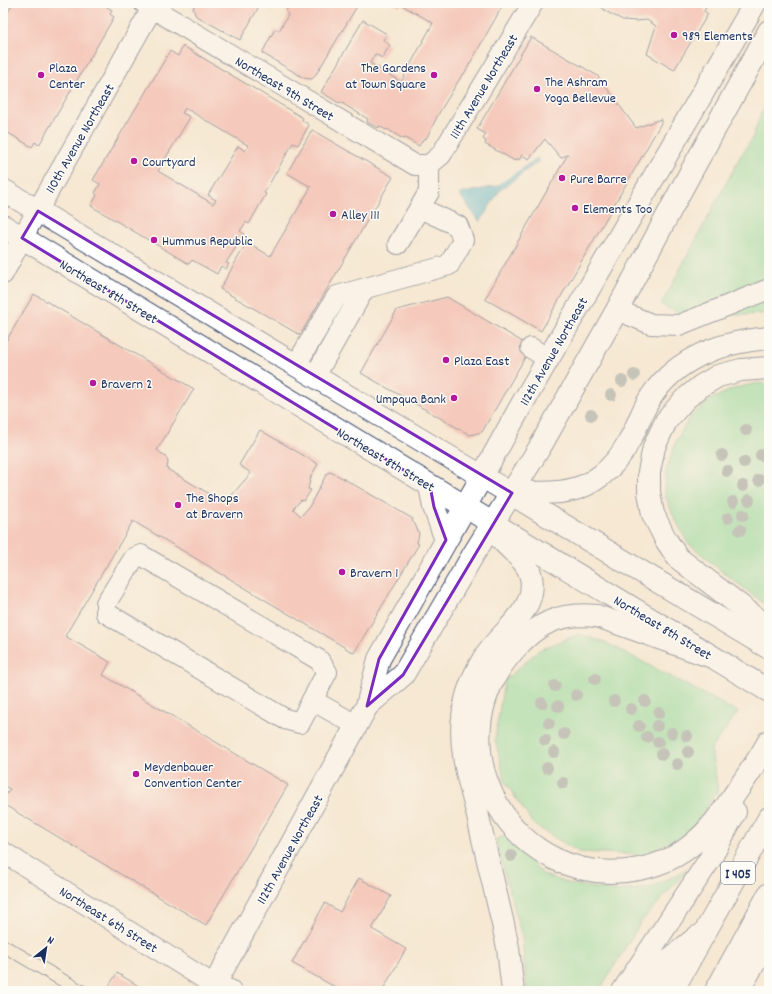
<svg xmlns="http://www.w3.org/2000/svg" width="772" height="994" viewBox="0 0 772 994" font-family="Dekko,sans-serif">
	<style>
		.green { fill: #89dd9e; stroke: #52867e }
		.water { fill: #4ab0c9; stroke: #327094 }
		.building { fill: #f3a4a0; fill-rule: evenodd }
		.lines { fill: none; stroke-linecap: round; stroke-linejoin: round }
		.minor-casing { stroke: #3c4b6f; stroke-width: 22 }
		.major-casing { stroke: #3c4b6f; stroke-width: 24 }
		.highway-casing { stroke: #3c4b6f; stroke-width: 24 }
		.minor { stroke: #fff; stroke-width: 20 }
		.major { stroke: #fff; stroke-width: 22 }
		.highway { stroke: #fff; stroke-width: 22 }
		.tram { stroke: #1b2f5e; stroke-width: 1 }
		.tree { fill: #8c9a9b }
		.marked { fill: none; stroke: #7b2cbf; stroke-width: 3; stroke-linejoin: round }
		.poi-dot { fill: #b5179e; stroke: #fdfcf7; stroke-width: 1.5 }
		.labels { text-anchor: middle; stroke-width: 3; stroke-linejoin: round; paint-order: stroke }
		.shield { fill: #fdfcf7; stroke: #5f6c8c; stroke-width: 1 }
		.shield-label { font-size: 13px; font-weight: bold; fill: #1b2f5e }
		.poi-label { font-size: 14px; fill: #1b2f5e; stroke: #fdfcf7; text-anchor: start }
		.street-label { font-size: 14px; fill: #1b2f5e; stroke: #fdfcf7 }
	</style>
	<rect width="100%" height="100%" fill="#fdfcf7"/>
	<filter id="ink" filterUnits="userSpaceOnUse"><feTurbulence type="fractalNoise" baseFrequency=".025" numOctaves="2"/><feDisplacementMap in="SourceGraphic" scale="8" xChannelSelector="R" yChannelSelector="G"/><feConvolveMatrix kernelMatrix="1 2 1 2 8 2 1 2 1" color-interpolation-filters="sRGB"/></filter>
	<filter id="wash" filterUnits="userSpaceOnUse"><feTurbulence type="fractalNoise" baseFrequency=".012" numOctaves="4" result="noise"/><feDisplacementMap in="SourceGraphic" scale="16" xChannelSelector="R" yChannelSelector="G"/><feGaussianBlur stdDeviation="0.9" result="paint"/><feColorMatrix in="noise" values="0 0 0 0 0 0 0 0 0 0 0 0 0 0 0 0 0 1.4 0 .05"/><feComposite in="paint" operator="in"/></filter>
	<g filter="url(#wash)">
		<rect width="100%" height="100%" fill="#f6e8d2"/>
		<g class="green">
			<path d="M769 103V313L746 315H684L661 305 740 157 752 139 761 113Z"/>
			<path d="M758 383 769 384V607L721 571 687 542 674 517 665 495 666 471 676 441 689 418 710 400 735 388Z"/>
			<path d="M579 634 605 642 738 712 711 749 718 790 690 832 645 855 579 852 534 825 505 782 495 739 504 681 539 650Z"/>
			<path d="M508 834 521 851 544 875 570 884 617 891 650 888 689 868 641 922 599 991H527L522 937 495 840Z"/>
		</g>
		<path class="water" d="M537 158 539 161 500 190 480 222 459 194 497 186Z"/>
		<g id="blocks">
			<g class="building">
				<path d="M13 3H101L112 10 110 14 114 17 39 145 35 142 32 147 3 130V21Z"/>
				<path d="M195 3H261L240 40 196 16 193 9Z"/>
				<path d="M291 3H359L315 76 312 79 304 78 262 53 275 29 279 31 288 15 286 11Z"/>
				<path d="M392 3H504L464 74 462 75 439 113 426 139 424 138 419 146 405 138 403 139 387 129 386 130 379 126 378 128 367 122 368 119 340 102 339 103 321 92 363 20 387 34 383 40 390 45 382 58 375 54 370 63 401 82 433 23 400 4 399 7Z"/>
				<path d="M596 3H712L710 5 708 4 704 11 708 14 674 70 647 54 656 26 647 20 636 21 623 20 607 12Z"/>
				<path d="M531 37 598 76 636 128 661 119V123L632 174 541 331 485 299 568 154 561 158 545 139 529 159 522 155 519 160 516 158 515 161 485 144 486 141 483 139 486 134 477 129Z"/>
				<path d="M183 46 303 118 302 120 309 125 298 145 293 143 264 193 266 194 249 224 246 222 240 231 244 234 226 263 229 264 226 269 221 266 217 274 192 260 189 264 91 206 97 195 95 193 100 184 93 180 170 51 178 56ZM185 108 249 146 245 151 238 146 208 195 216 200 213 204 158 171 190 117 182 113Z"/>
				<path d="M312 130 393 177 300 335 220 289 247 242 270 256 311 187 287 173Z"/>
				<path d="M34 294 194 389 157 450 166 457 168 462 167 469 225 503 251 473 239 465 260 430 318 464 311 476 308 489 311 490 304 501 301 500 293 509 301 516 309 507 327 473 330 472 339 476 413 519 412 521 415 524 419 534 417 543 419 544 354 653 133 521 65 636 110 662 103 675 288 785 206 925 3 804V800L10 789 3 785V346Z"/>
				<path d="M447 297 531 347 482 432 470 435 361 373 397 310Z"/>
				<path d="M359 878 391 896 372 929 406 949 382 991H342L292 963 325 903 340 912Z"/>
				<path d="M117 973 147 991H106Z"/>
			</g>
		</g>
	</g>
	<g filter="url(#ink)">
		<use href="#blocks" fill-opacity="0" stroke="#3c4b6f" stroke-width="1"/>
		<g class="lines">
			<g class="minor-casing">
				<g id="minor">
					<path d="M144 3 415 165H429"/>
					<path d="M429 165 441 155 533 3"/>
					<path d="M398 244 429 192V165"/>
					<path d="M3 274 22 238 155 3"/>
					<path d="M617 310 651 324 679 325 769 289"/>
					<path d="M531 348 548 359"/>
					<path d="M296 365 337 296 449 265 463 240 458 226 420 208"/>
					<path d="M315 376 364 289"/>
					<path d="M141 555 319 660 327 672 300 723 285 719 106 613V603L134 558Z"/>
					<path d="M312 700 356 725"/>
					<path d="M3 852 214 985"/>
				</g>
			</g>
			<g class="major-casing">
				<g id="major">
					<path d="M3 190 769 648"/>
					<path d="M3 226 769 691"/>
					<path d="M430 486 434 507 446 540"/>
					<path d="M367 706 403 675 473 555 540 447 617 310 687 179 769 31"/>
					<path d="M211 991 367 706 379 659 465 507 522 404 755 3"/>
				</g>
			</g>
			<g class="highway-casing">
				<g id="highway">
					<path d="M769 368 741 370 718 376 701 386 685 399 666 421 654 447 649 472V492L653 514 666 540 678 558 769 628"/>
					<path d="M512 493C534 492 557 495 578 488 600 481 619 461 629 441 637 428 641 413 649 400 676 357 721 342 769 338"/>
					<path d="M493 524C495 528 496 532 498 535 508 550 527 558 531 577 538 612 499 632 484 658 473 676 465 696 463 717 459 749 469 781 477 812 485 849 494 886 503 924L508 948 513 991"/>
					<path d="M712 657 597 616C560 612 537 623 513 651 429 746 514 894 639 869 659 865 679 856 694 843 710 830 721 814 732 798 745 779 758 761 769 741"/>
					<path d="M214 985 230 991"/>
					<path d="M623 991 710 859 735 812"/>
					<path d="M647 991 664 964 697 937"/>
					<path d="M672 991 769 818"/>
					<path d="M716 991 769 894"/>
					<path d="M738 991 769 938"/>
				</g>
			</g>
			<use href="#minor" class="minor"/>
			<use href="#major" class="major"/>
			<use href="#highway" class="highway"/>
			<g class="tram">
				<path d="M3 938 94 991"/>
				<path d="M3 953 68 991"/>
			</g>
		</g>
		<g class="tree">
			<circle cx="634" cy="375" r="6"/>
			<circle cx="622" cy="381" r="6"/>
			<circle cx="611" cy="395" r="6"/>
			<circle cx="591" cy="415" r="6"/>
			<circle cx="746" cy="430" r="6"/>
			<circle cx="722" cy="455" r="6"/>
			<circle cx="761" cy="455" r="6"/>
			<circle cx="744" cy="462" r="6"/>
			<circle cx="727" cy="471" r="6"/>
			<circle cx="759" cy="480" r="6"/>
			<circle cx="743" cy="486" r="6"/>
			<circle cx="749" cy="500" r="6"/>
			<circle cx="733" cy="502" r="6"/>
			<circle cx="743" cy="515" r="6"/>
			<circle cx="728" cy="518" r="6"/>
			<circle cx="740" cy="530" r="6"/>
			<circle cx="595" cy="679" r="6"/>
			<circle cx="555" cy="686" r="6"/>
			<circle cx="576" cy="695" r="6"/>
			<circle cx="614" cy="701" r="6"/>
			<circle cx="645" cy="701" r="6"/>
			<circle cx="542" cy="703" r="6"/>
			<circle cx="558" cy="706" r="6"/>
			<circle cx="631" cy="709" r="6"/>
			<circle cx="659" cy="713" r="6"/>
			<circle cx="549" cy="723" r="6"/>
			<circle cx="639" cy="726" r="6"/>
			<circle cx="657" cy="726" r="6"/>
			<circle cx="672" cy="733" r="6"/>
			<circle cx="564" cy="734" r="6"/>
			<circle cx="687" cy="736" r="6"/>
			<circle cx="647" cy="737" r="6"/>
			<circle cx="545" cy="740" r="6"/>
			<circle cx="658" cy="742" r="6"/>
			<circle cx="554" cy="752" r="6"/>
			<circle cx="688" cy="752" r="6"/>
			<circle cx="662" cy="754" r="6"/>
			<circle cx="677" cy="764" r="6"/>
			<circle cx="547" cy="768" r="6"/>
			<circle cx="563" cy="783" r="6"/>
			<circle cx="511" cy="856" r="6"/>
		</g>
	</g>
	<path d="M0 0H772V994H0ZM38 211 512 493 403 675 367 706 379 659 446 540 434 507 430 486 22 238Z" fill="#f6e8d2" fill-opacity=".55" fill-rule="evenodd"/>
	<path class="marked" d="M38 211 512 493 403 675 367 706 379 659 446 540 434 507 430 486 22 238Z"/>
	<g class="poi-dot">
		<circle cx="674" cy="35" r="4"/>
		<circle cx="41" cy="75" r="4"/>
		<circle cx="434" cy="75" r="4"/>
		<circle cx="537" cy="89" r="4"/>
		<circle cx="134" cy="161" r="4"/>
		<circle cx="562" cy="178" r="4"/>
		<circle cx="575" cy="208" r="4"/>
		<circle cx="333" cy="214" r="4"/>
		<circle cx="154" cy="240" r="4"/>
		<circle cx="446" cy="360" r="4"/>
		<circle cx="93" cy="383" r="4"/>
		<circle cx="454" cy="398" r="4"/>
		<circle cx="178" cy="505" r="4"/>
		<circle cx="342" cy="572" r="4"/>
		<circle cx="136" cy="774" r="4"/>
	</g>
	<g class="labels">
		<rect class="shield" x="721" y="862" width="34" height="22" rx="3"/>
		<g class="shield-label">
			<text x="738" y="878">I 405</text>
		</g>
		<g class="poi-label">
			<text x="682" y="40">989 Elements</text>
			<text x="49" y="72">Plaza<tspan x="49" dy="16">Center</tspan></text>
			<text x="426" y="72" text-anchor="end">The Gardens<tspan x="426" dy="16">at Town Square</tspan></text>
			<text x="545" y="86">The Ashram<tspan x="545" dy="16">Yoga Bellevue</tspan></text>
			<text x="142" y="166">Courtyard</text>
			<text x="570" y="183">Pure Barre</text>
			<text x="583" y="213">Elements Too</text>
			<text x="341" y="219">Alley 111</text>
			<text x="162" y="245">Hummus Republic</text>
			<text x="454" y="365">Plaza East</text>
			<text x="101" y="388">Bravern 2</text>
			<text x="446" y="403" text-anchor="end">Umpqua Bank</text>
			<text x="186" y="502">The Shops<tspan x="186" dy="16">at Bravern</tspan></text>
			<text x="350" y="577">Bravern 1</text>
			<text x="144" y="771">Meydenbauer<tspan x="144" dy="16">Convention Center</tspan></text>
		</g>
		<g class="street-label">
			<text transform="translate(483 86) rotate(-59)" y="5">111th Avenue Northeast</text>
			<text transform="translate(285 88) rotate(31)" y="5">Northeast 9th Street</text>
			<text transform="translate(79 138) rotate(-60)" y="5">110th Avenue Northeast</text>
			<text transform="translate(109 291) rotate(31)" y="5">Northeast 8th Street</text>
			<text transform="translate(553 351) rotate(-60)" y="5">112th Avenue Northeast</text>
			<text transform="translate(386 459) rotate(31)" y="5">Northeast 8th Street</text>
			<text transform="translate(663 627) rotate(31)" y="5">Northeast 8th Street</text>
			<text transform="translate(289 849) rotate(-61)" y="5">112th Avenue Northeast</text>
			<text transform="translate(109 919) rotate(32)" y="5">Northeast 6th Street</text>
		</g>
	</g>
	<rect width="772" height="994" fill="none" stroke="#fdfcf7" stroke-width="16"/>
	<g transform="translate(46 948) rotate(30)" stroke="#fdfcf7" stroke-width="3" paint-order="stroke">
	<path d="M0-3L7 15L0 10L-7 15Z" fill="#1b2f5e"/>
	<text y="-6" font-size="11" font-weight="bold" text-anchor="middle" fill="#1b2f5e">N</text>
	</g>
</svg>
